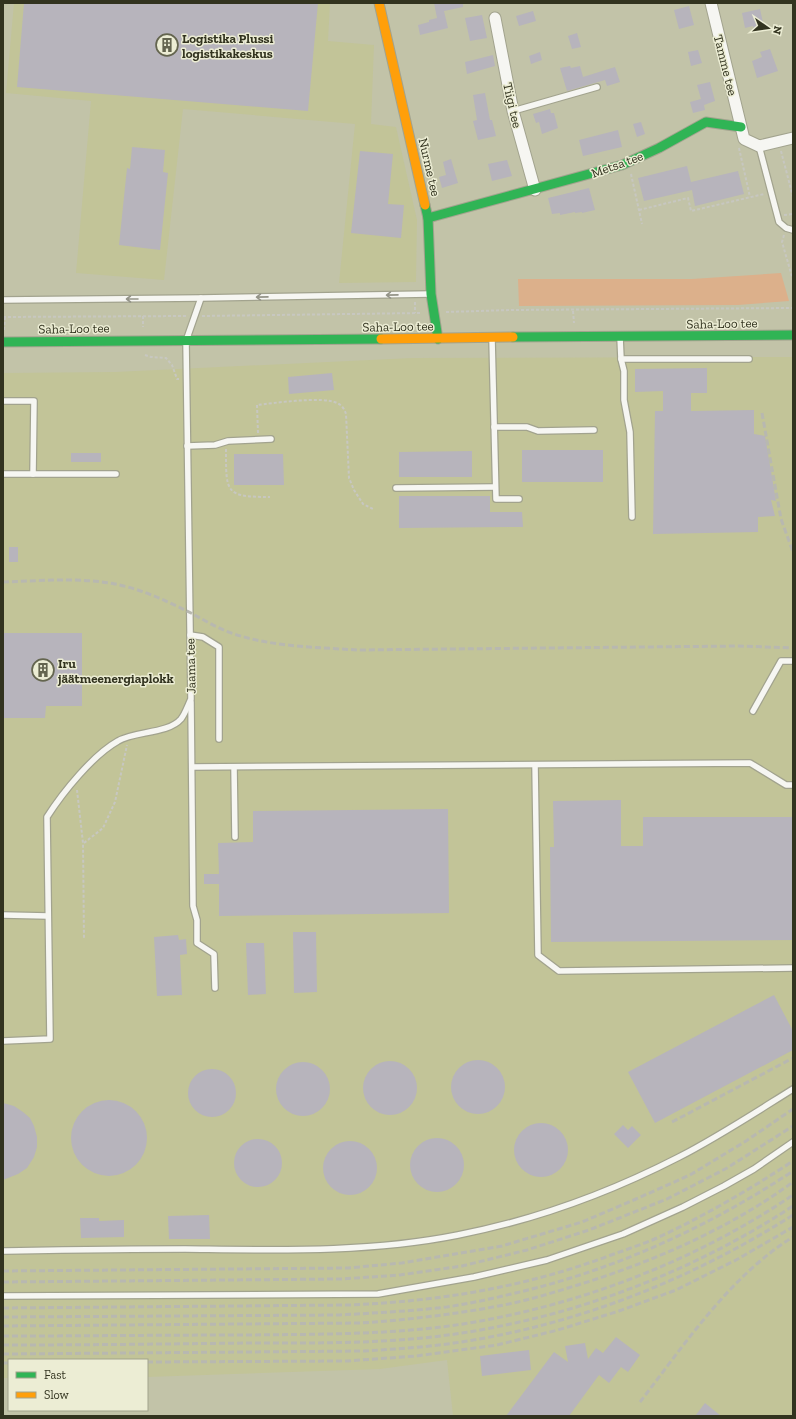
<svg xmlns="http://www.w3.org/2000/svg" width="796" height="1419" viewBox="0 0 796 1419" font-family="'Zilla Slab',serif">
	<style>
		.built { fill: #c2c498 }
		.green { fill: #dcb08b }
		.building { fill: #b7b4bc }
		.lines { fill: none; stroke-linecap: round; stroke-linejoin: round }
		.lane-casing { stroke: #a2a38e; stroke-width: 8 }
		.street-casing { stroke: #a2a38e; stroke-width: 13 }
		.fast-casing { stroke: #a2a38e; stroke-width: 11 }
		.slow-casing { stroke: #a2a38e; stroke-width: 11 }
		.path { stroke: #c7c7c0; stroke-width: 2; stroke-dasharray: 3 2; stroke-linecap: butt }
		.lane { stroke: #f6f6f2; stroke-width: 5.5 }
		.street { stroke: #f6f6f2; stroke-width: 11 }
		.fast { stroke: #30b455; stroke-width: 9 }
		.slow { stroke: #ff9f0a; stroke-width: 9 }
		.rail { stroke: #b8b8b0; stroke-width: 3; stroke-dasharray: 6 3; stroke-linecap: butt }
		.oneway { stroke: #949488 }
		.labels { text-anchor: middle; stroke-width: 3; stroke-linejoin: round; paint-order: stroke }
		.poi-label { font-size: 13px; font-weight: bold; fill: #32331f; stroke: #ecedd4; text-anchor: start }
		.street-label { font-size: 13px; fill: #32331f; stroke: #ecedd4 }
	</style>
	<rect width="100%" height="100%" fill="#c2c3a8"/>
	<g class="built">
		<path d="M14 3H330L328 41 374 45 371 124 396 127 417 220 416 282 339 283 355 124 183 109 164 280 76 273 91 101 6 93Z"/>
		<path d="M793 357V1416H453L447 1360 380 1369 147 1377V1360H9V1378H3V373L115 372 412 358Z"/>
	</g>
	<path class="green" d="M781 273 789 301 738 305 519 306 518 279H692Z"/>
	<g class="building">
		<path d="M24 3H318L308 111 17 87Z"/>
		<path d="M434 3H463V7L444 11 448 28 420 35 418 25 429 22V20L437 18Z"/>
		<path d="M689 6 694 25 679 29 674 10Z"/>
		<path d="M760 9 764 27 754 29 753 26 745 28 742 13Z"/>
		<path d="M533 11 536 21 519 26 516 16Z"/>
		<path d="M482 15 487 38 470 41 465 18Z"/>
		<path d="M577 33 581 47 572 49 568 36Z"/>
		<path d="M770 49 778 71 757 78 752 61 762 57 760 52Z"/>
		<path d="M698 50 702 63 691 66 688 52Z"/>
		<path d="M540 52 542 60 531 64 529 56Z"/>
		<path d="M493 55 495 66 467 74 465 62Z"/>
		<path d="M570 66 571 68 580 66 583 77 615 67 620 82 607 86 605 80 567 91 560 68Z"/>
		<path d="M710 82 715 101 704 105 705 110 693 113 690 102 701 99 697 85Z"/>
		<path d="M485 93 490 120H492L496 136 478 140 473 121 477 120 473 95Z"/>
		<path d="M550 109 551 113H554L558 128 542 134 539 122 536 123 533 114Z"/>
		<path d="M641 122 645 134 637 137 633 124Z"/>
		<path d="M618 130 622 147 583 156 579 140Z"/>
		<path d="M132 147 165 150 163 172 168 173 160 250 119 245 127 168 130 169Z"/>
		<path d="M360 151 393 154 388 204 404 205 401 238 351 233Z"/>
		<path d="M451 159 458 183 442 188 439 177 446 175 443 162Z"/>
		<path d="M507 160 512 176 492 181 488 164Z"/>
		<path d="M687 166 691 182 738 171 744 194 695 206 692 190 644 201 638 178Z"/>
		<path d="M589 188 595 210 582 213V212L575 213V212L560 215V213L552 214 548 198Z"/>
		<path d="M707 368V393H691V411L754 410V434L765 436 776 501 771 500 775 516 758 517V532L653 534 655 411H663V391L635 392V369Z"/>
		<path d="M332 373 334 390 289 394 288 377Z"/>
		<rect x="522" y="450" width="81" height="32"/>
		<path d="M472 451V477H399V452Z"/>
		<rect x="71" y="453" width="30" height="9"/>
		<path d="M234 454H283L284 485H234Z"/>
		<path d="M399 496H490V512H522L523 527 399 528Z"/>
		<rect x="9" y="547" width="9" height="15"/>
		<path d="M3 633H82V706H46L45 718H3Z"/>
		<path d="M621 800V846H643V817H793V940L551 942 550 847H554L553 801Z"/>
		<path d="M448 809 449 913 219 916V884H204V874H219L218 843 253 842V811Z"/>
		<path d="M293 932H316L317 992 294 993Z"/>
		<path d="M178 935 179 940 186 939 187 954 180 955 182 995 157 996 154 937Z"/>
		<path d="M246 943H264L266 994 248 995Z"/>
		<path d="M774 995 793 1031V1050L655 1123 628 1072Z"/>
		<circle cx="478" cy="1087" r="27"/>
		<circle cx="390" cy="1088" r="27"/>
		<circle cx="303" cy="1089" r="27"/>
		<circle cx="212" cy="1093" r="24"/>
		<circle cx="109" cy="1138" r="38"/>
		<path d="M3 1103 14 1106 23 1112 30 1118 34 1126 37 1137V1147L34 1157 27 1168 18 1174 3 1180Z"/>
		<circle cx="541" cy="1150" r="27"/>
		<path d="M623 1125 628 1130 632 1126 641 1135 628 1148 614 1134Z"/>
		<circle cx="437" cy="1165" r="27"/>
		<circle cx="258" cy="1163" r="24"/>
		<circle cx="350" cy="1168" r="27"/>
		<path d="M209 1215 210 1239H169L168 1216Z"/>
		<path d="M80 1218H99V1221L124 1220V1237L81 1238Z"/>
		<path d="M616 1337 640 1355 628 1372 621 1367 609 1383 599 1375 569 1416H506L554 1352 568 1362 565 1346 585 1343 588 1359 596 1348 603 1353Z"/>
		<path d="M529 1350 531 1370 482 1376 480 1356Z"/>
		<path d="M705 1403 721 1416H695Z"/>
	</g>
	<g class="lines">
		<g class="lane-casing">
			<g id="lane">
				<path d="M513 111 597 87"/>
				<path d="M759 146 779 222 786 228 793 230"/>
				<path d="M3 300 201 298 430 294"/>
				<path d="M620 337 621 359H749"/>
				<path d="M492 339 496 499H519"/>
				<path d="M621 359 624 371V400L630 432 632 517"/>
				<path d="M3 401H34L33 474"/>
				<path d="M494 427H527L538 431 594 430"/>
				<path d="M187 446 215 445 228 441 271 439"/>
				<path d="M3 474H116"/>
				<path d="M396 488 495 487"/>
				<path d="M190 635 203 637 219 647V739"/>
				<path d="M191 702 193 906 197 920V943L214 954 215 988"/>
				<path d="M753 711 781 661H793"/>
				<path d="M535 765 538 955 559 971 793 968"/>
				<path d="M192 767 750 763 786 785H793"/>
				<path d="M234 767 235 837"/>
				<path d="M3 915 48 916"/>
				<path d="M3 1041 50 1039 47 817C63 792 93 755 118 741 134 731 168 734 181 719 185 714 188 705 191 699L186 341 201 298"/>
				<path d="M3 1251C64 1250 124 1249 185 1249 276 1250 368 1253 458 1235 535 1220 609 1193 679 1157 718 1137 756 1112 793 1089"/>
				<path d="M3 1296 378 1294 474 1277 547 1260 623 1234 683 1207 724 1186 754 1169 793 1142"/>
			</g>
		</g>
		<g class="street-casing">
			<g id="street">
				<path d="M711 3 744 139 759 146 793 138"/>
				<path d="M495 18 513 111 535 190"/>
			</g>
		</g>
		<g class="fast-casing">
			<g id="fast">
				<path d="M425 205 428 218 431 294 438 339"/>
				<path d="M428 218 622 165 659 148 706 122 741 127"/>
				<path d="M513 337 793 335"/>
				<path d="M3 342 381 339"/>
			</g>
		</g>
		<g class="slow-casing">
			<g id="slow">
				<path d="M379 3 425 205"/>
				<path d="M381 339 513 337"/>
			</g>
		</g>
		<g class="path">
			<path d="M739 148 750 197"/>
			<path d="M781 151 793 197"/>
			<path d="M631 174 642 224"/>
			<path d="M639 210 688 198 691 211 764 194"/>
			<path d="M784 215 793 214"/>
			<path d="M784 235 782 242 793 280"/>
			<path d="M415 302V313"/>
			<path d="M573 311 574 323"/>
			<path d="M446 312 511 310 793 308"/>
			<path d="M143 316V327"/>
			<path d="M202 316 422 313"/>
			<path d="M3 317 186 316"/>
			<path d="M4 330 5 317"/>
			<path d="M145 355 151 357 166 358 172 365 177 379H179"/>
			<path d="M258 433 257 405C274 403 323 396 337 403 342 405 345 410 346 414L349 478 354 490 363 504 373 509"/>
			<path d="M226 449C226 493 225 497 270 497"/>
			<path d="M77 790 83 843 84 939"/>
			<path d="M84 843 103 828 115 802 127 745"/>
		</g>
		<use href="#lane" class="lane"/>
		<use href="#street" class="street"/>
		<use href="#fast" class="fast"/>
		<use href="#slow" class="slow"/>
		<g class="rail">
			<path d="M762 413 781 519 793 552"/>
			<path d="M3 582C40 581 78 577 115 584 141 589 167 601 191 613 202 619 214 626 226 631 267 647 314 647 357 650L739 646 793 648"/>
			<path d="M672 1122 793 1058"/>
			<path d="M3 1271 348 1268 402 1263 502 1246 582 1222 636 1199 690 1175 746 1141 793 1109"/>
			<path d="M3 1282 341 1279 400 1275 462 1266 527 1250 589 1230 667 1199 727 1168 793 1126"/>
			<path d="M3 1308 349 1305C442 1301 526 1287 614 1254 628 1249 643 1244 657 1238 704 1216 749 1190 793 1161"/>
			<path d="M3 1317 339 1315C375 1313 411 1311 447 1307 473 1303 499 1297 524 1291 621 1267 710 1226 793 1171"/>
			<path d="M3 1326 361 1323C405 1320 449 1315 493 1307 523 1302 552 1293 581 1284 655 1261 730 1228 793 1182"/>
			<path d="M3 1336C85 1336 167 1335 250 1335 325 1334 400 1335 475 1322 588 1302 698 1259 793 1195"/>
			<path d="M3 1345C85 1345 167 1344 249 1343 320 1343 392 1344 462 1333 579 1315 694 1271 793 1206"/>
			<path d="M3 1354 364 1351C396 1349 429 1347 461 1342 579 1324 692 1279 793 1215"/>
			<path d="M147 1362 347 1361 416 1356 497 1345 558 1330 619 1311 676 1290 736 1260 793 1227"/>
			<path d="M3 1363H9"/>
			<path d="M640 1402C685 1344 730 1276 793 1237"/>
		</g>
	</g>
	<defs><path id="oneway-shaft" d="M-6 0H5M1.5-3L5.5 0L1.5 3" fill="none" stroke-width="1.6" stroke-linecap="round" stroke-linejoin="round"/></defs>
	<g class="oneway">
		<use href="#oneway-shaft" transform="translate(392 295) rotate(179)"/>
		<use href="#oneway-shaft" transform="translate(262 297) rotate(179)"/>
		<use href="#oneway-shaft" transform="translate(132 299) rotate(180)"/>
	</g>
	<defs>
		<g id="building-ring" transform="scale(1.15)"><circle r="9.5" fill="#ecedd4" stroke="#64654f" stroke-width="1.5"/><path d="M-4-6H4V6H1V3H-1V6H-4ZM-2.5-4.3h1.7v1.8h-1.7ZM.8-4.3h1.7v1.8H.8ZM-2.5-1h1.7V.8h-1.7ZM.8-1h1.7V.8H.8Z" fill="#64654f"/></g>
	</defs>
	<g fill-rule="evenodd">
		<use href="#building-ring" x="167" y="45"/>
		<use href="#building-ring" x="43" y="670"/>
	</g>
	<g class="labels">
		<g class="poi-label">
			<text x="182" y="43">Logistika Plussi<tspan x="182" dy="15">logistikakeskus</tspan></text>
			<text x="58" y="668">Iru<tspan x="58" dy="15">jäätmeenergiaplokk</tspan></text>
		</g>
		<g class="street-label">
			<text transform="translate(726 65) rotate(76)" y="5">Tamme tee</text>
			<text transform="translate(513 105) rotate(77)" y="5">Tiigi tee</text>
			<text transform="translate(617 164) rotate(-20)" y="5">Metsa tee</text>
			<text transform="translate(430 167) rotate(77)" y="5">Nurme tee</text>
			<text transform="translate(722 323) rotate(-1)" y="5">Saha-Loo tee</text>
			<text transform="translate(398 326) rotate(-1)" y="5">Saha-Loo tee</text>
			<text transform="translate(74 328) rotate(-1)" y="5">Saha-Loo tee</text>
			<text transform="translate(190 666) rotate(-91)" y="5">Jaama tee</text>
		</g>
	</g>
	<rect width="796" height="1419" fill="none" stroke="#32331f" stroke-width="8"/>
	<rect x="8" y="1359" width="140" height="52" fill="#ecedd4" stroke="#a2a38c"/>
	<rect x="16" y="1372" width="20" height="6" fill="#30b455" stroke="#a2a38c"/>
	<text x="44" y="1379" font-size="12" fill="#32331f">Fast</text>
	<rect x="16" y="1392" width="20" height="6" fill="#ff9f0a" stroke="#a2a38c"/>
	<text x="44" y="1399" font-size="12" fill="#32331f">Slow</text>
	<g transform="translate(768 28) rotate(103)" stroke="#ecedd4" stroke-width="3" paint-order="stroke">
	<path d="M0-3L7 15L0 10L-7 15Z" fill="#32331f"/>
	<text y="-6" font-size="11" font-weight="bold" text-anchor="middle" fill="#32331f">N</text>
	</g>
</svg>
